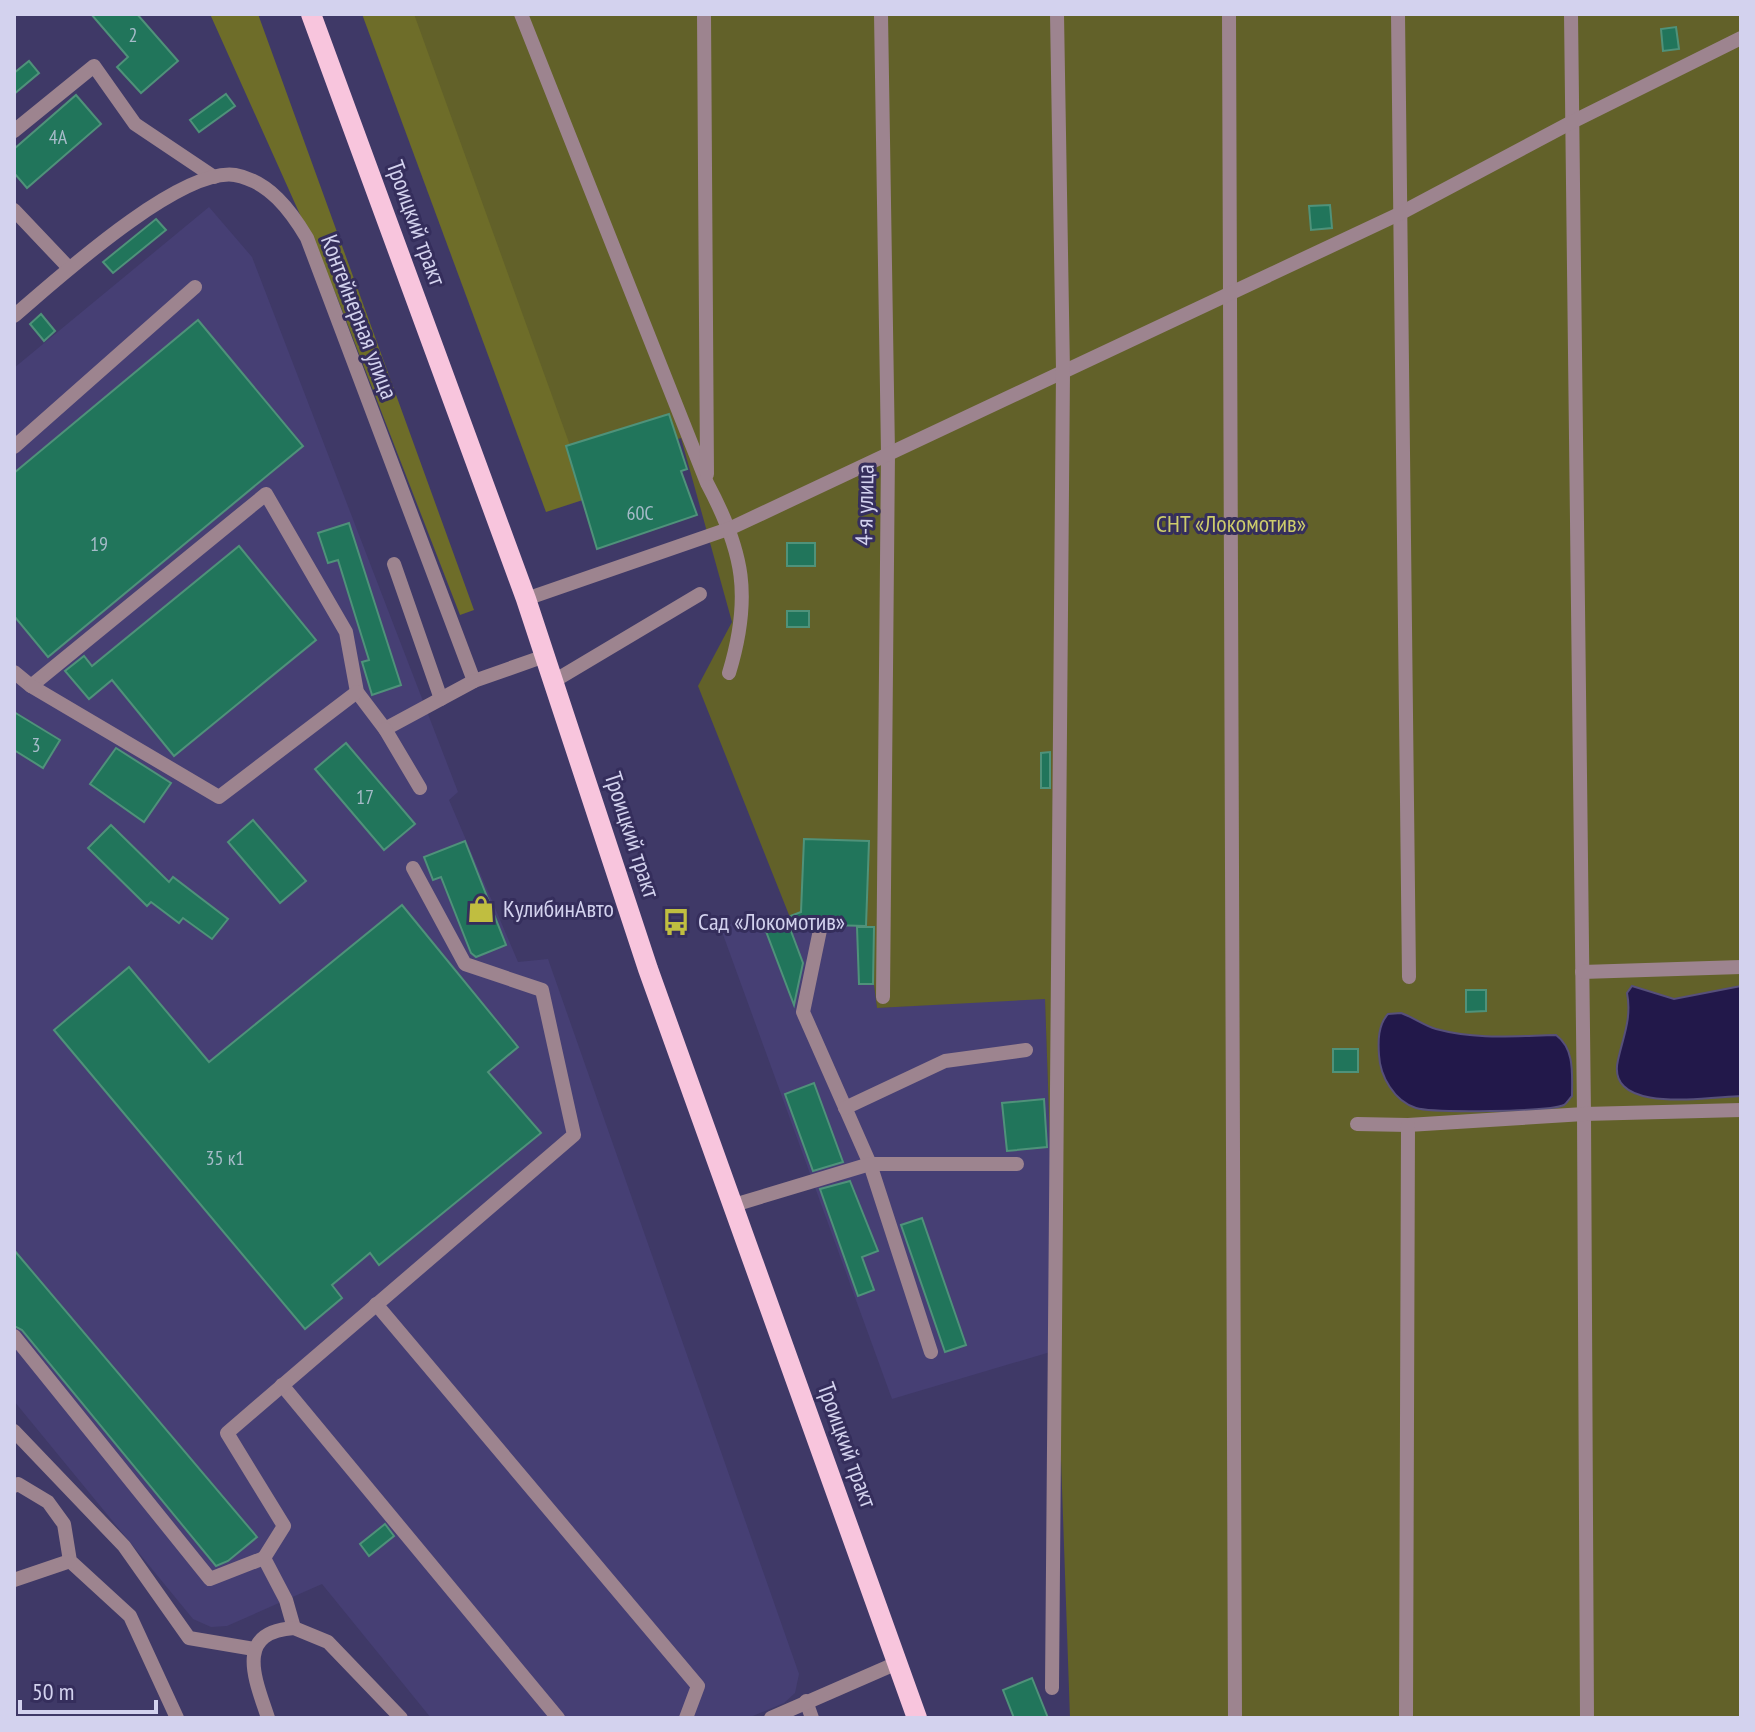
<svg xmlns="http://www.w3.org/2000/svg" width="1755" height="1732" viewBox="0 0 1755 1732" font-family="'PT Sans Narrow',sans-serif">
	<style>
		.built { fill: #463f74 }
		.green { fill: #626129 }
		.forest { fill: #6e6d29 }
		.water { fill: #22184a; stroke: #57507b; stroke-width: 2 }
		.building { fill: #21755b; stroke: #4f927a; stroke-width: 2 }
		.lines { fill: none; stroke-linecap: round; stroke-linejoin: round }
		.minor { stroke: #9d848f; stroke-width: 14 }
		.major { stroke: #f8c5dd; stroke-width: 20 }
		.labels { text-anchor: middle; stroke-width: 6; stroke-linejoin: round; paint-order: stroke }
		.number-label { font-size: 20px; fill: #a6bbc9 }
		.street-label { font-size: 24px; fill: #d3d2ee; stroke: #352e5c }
		.park-label { font-size: 24px; fill: #cdcc6c; stroke: #352e5c }
		.poi-label { font-size: 24px; fill: #d3d2ee; stroke: #352e5c; text-anchor: start }
	</style>
	<rect width="100%" height="100%" fill="#3f3967"/>
	<g class="built">
		<path d="M209 207 252 257 458 792 449 800 518 962 548 959 799 1674 795 1693 784 1703 748 1718H431L322 1584 227 1626 211 1627 193 1619 14 1401V368Z"/>
		<path d="M751 913 793 925 865 915 877 1008 1045 998 1057 1350 892 1399 721 929Z"/>
	</g>
	<path class="green" d="M403 14H1741V1718H1070L1045 999 877 1008 865 916 793 925 698 686 732 622 681 438 568 475Z"/>
	<g class="forest">
		<path d="M210 14H258L474 610 460 615 337 297Z"/>
		<path d="M362 14H414L589 498 546 512Z"/>
	</g>
	<g class="water">
		<path d="M1632 986 1674 999 1741 986V1096C1708 1097 1605 1115 1618 1060 1623 1037 1632 1018 1627 993Z"/>
		<path d="M1401 1013C1413 1017 1423 1025 1436 1029 1477 1040 1514 1036 1556 1035 1575 1049 1572 1074 1572 1096 1569 1099 1567 1103 1564 1105 1550 1112 1432 1113 1416 1108 1394 1101 1380 1076 1379 1055 1378 1041 1378 1025 1388 1014Z"/>
	</g>
	<g class="building">
		<path d="M91 14H137L178 61 141 93 117 67 128 57Z"/>
		<path d="M1676 27 1679 49 1663 51 1661 29Z"/>
		<path d="M29 61 39 73 14 94V73Z"/>
		<path d="M226 94 235 106 199 132 190 120Z"/>
		<path d="M76 95 101 124 27 188 14 173V149Z"/>
		<path d="M1330 205 1332 228 1311 230 1309 206Z"/>
		<path d="M156 219 166 230 113 273 103 262Z"/>
		<path d="M41 314 55 331 44 341 30 324Z"/>
		<path d="M198 320 303 446 48 657 14 616V473Z"/>
		<path d="M669 414 687 469 681 471 697 515 597 549 566 446Z"/>
		<path d="M349 523 401 685 372 695 362 662 369 660 338 560 328 563 318 533Z"/>
		<rect x="787" y="543" width="28" height="23"/>
		<path d="M239 546 316 640 174 756 112 680 89 699 65 671 84 656 92 666Z"/>
		<rect x="787" y="611" width="22" height="16"/>
		<path d="M14 712 60 740 43 768 14 750Z"/>
		<path d="M346 743 415 824 384 850 315 769Z"/>
		<path d="M116 748 171 783 144 822 90 784Z"/>
		<path d="M1050 752V788H1041V753Z"/>
		<path d="M253 820 306 881 280 903 228 842Z"/>
		<path d="M111 825 169 882 173 877 228 919 212 939 183 918 179 923 151 902 147 906 88 848Z"/>
		<path d="M804 839 869 841 866 926 828 925 821 920 812 924 788 923 803 963 794 1005 764 926 801 912Z"/>
		<path d="M465 841 506 945 476 957 471 953 441 877 433 880 424 857Z"/>
		<path d="M402 905 518 1047 488 1072 541 1133 379 1265 370 1253 332 1285 342 1298 305 1329 54 1030 129 967 209 1062Z"/>
		<path d="M857 927H874L873 984H859Z"/>
		<path d="M1466 990H1486V1011L1466 1012Z"/>
		<rect x="1333" y="1049" width="25" height="23"/>
		<path d="M814 1083 843 1162 813 1171 785 1094Z"/>
		<path d="M1044 1099 1047 1147 1007 1151 1002 1103Z"/>
		<path d="M850 1181 878 1251 862 1257 874 1290 858 1296 820 1189Z"/>
		<path d="M922 1218 966 1345 945 1352 901 1225Z"/>
		<path d="M14 1250 257 1537 228 1561 216 1566 22 1330 14 1326Z"/>
		<path d="M385 1524 394 1536 369 1556 360 1544Z"/>
		<path d="M1032 1678 1048 1718H1014L1003 1690Z"/>
	</g>
	<g class="lines">
		<g class="minor">
			<path d="M521 14 707 483C744 552 752 597 729 673"/>
			<path d="M704 14 707 474"/>
			<path d="M881 14 888 453 883 997"/>
			<path d="M1229 14 1235 1718"/>
			<path d="M1398 14 1409 977"/>
			<path d="M1571 14 1584 1114 1587 1718"/>
			<path d="M14 131 94 66 135 124 214 177"/>
			<path d="M14 210 69 268"/>
			<path d="M14 316C56 280 180 167 235 175 269 181 291 211 307 238L474 681 545 656"/>
			<path d="M14 447 195 287"/>
			<path d="M394 564 441 699"/>
			<path d="M526 599 731 528 1399 214 1572 122 1741 38"/>
			<path d="M14 672 31 686 266 494 346 632 357 692 385 729 474 681"/>
			<path d="M554 681 700 594"/>
			<path d="M31 686 219 797 357 692"/>
			<path d="M385 729 420 788"/>
			<path d="M820 930 803 1012 870 1164 931 1352"/>
			<path d="M1582 972 1741 967"/>
			<path d="M845 1108 945 1061 1026 1050"/>
			<path d="M1357 1124 1408 1125 1584 1114 1741 1110"/>
			<path d="M734 1205 870 1164H1017"/>
			<path d="M376 1304 698 1686 686 1718"/>
			<path d="M14 1336 210 1579 264 1558"/>
			<path d="M282 1385 558 1718"/>
			<path d="M14 1431 124 1546 189 1638 254 1649"/>
			<path d="M14 1486 18 1484 48 1502 64 1524 70 1561 130 1616 177 1718"/>
			<path d="M14 1580 70 1561"/>
			<path d="M294 1628 286 1600 264 1558 284 1526 227 1433 574 1135 542 990 465 964 413 868"/>
			<path d="M1052 1688 1063 371 1057 14"/>
			<path d="M806 1701 812 1718"/>
			<path d="M268 1718C256 1681 233 1632 294 1628L328 1642 401 1718"/>
			<path d="M771 1718 897 1663"/>
			<path d="M1406 1718 1408 1125"/>
		</g>
		<path class="major" d="M311 14 526 599 648 969 917 1718"/>
	</g>
	<defs>
		<g id="shop-bare" transform="scale(2.16)"><path d="M-5-2.5h2.3a2.7 3.5 0 0 1 5.4 0H5L5.5 6h-11ZM-1.5-2.5h3a1.5 2.3 0 0 0-3 0Z" fill="#c0be40" stroke="#352e5c" stroke-width="2.5" paint-order="stroke"/></g>
		<g id="bus-bare" transform="scale(2.16)"><path d="M-5-6H5V4H4V6H2V4H-2V6H-4V4H-5ZM-3.5-4V0h7V-4ZM-3.5 1.2v1.5H-2V1.2ZM2 1.2v1.5H3.5V1.2Z" fill="#c0be40" stroke="#352e5c" stroke-width="2.5" paint-order="stroke"/></g>
	</defs>
	<g fill-rule="evenodd">
		<use href="#shop-bare" x="481" y="909"/>
		<use href="#bus-bare" x="676" y="922"/>
	</g>
	<g class="labels">
		<g class="number-label">
			<text x="133" y="42">2</text>
			<text x="58" y="144">4А</text>
			<text x="640" y="520">60С</text>
			<text x="99" y="551">19</text>
			<text x="36" y="752">3</text>
			<text x="365" y="804">17</text>
			<text x="225" y="1165">35 к1</text>
		</g>
		<g class="street-label">
			<text transform="translate(416 223) rotate(70)" y="8">Троицкий тракт</text>
			<text transform="translate(359 317) rotate(69)" y="8">Контейнерная улица</text>
			<text transform="translate(865 505) rotate(-89)" y="8">4-я улица</text>
			<text transform="translate(632 835) rotate(72)" y="8">Троицкий тракт</text>
			<text transform="translate(847 1445) rotate(70)" y="8">Троицкий тракт</text>
		</g>
		<g class="park-label">
			<text x="1231" y="532">СНТ «Локомотив»</text>
		</g>
		<g class="poi-label">
			<text x="503" y="917">КулибинАвто</text>
			<text x="698" y="930">Сад «Локомотив»</text>
		</g>
	</g>
	<rect width="1755" height="1732" fill="none" stroke="#d3d2ee" stroke-width="32"/>
	<path d="M20 1700v12h136v-12" fill="none" stroke="#d3d2ee" stroke-width="4"/>
	<text x="32" y="1700" font-size="24" fill="#d3d2ee" stroke="#352e5c" stroke-width="6" paint-order="stroke">50 m</text>
</svg>
